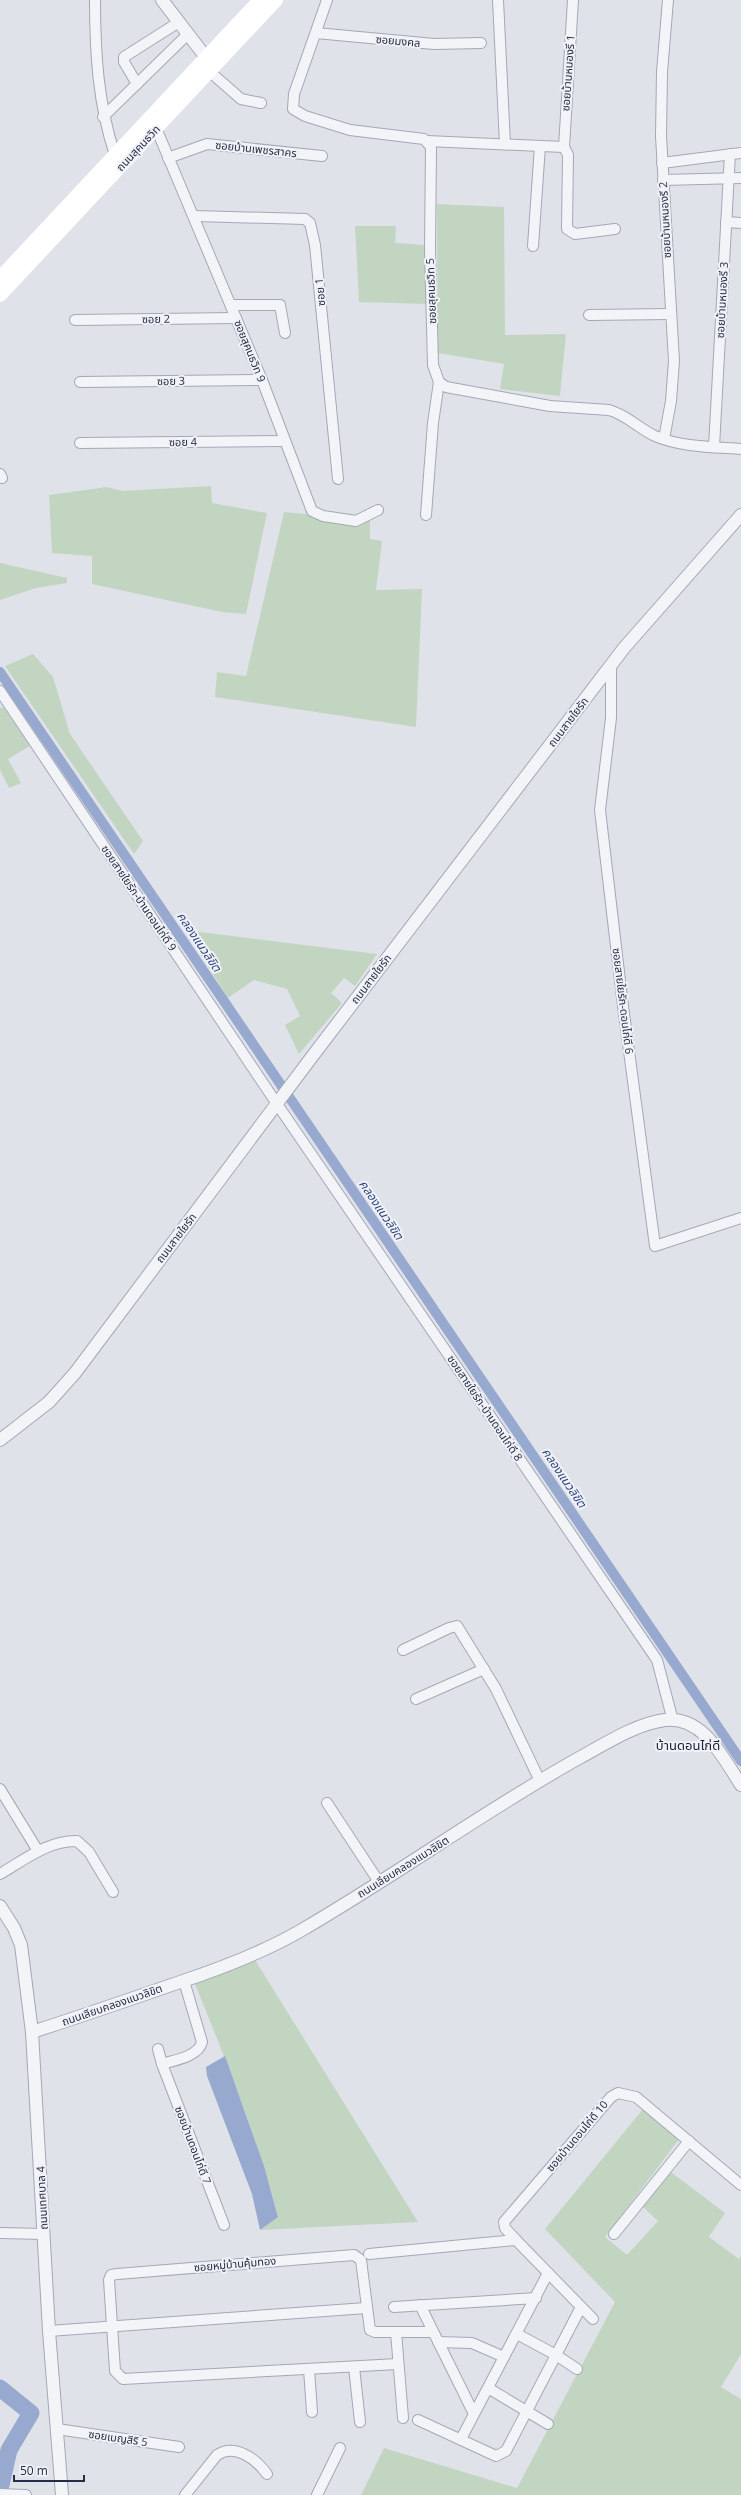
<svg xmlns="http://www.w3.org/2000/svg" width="741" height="2495" viewBox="0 0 741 2495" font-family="'Open Sans','Noto Sans Thai',sans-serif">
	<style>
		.green { fill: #c2d5c0 }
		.water { fill: #97a9ce }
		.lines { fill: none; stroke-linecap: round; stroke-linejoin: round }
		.canal { stroke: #97a9ce; stroke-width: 10 }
		.river { stroke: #97a9ce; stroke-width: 17 }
		.minor-casing { stroke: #a4a8b5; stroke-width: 12 }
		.tertiary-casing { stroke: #a4a8b5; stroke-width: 14 }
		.minor { stroke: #f3f4f8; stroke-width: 10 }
		.tertiary { stroke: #f3f4f8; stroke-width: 12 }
		.secondary { stroke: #fff; stroke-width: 14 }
		.labels { text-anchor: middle; stroke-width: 4; stroke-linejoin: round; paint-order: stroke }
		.street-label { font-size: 11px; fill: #262d44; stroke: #f0f2f8 }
		.water-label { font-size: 12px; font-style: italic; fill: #2c447c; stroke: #f0f2f8 }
		.quarter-label { font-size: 13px; fill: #191e34; stroke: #f0f2f8 }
	</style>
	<rect width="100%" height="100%" fill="#e0e2ea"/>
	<g class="green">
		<path d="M437 204 504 207 505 335 566 334 560 396 500 389 504 364 438 353Z"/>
		<path d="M355 226H396L395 243 425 245 427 304 359 302Z"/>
		<path d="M211 486 212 503 267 513 246 614 222 612 92 584V556L52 553 49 495 107 487 122 491Z"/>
		<path d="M284 512 370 520V539L382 541 376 590 422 589 416 727 215 697 217 672 246 676Z"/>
		<path d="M0 563 67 578V583L36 588 0 600Z"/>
		<path d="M33 654 53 677 70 734 143 841 134 854 5 666Z"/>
		<path d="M3 707 30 746 8 759 21 783 9 788 0 770V708Z"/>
		<path d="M185 930 377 954 355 986 344 978 331 993 342 1003 299 1054 285 1025 300 1016 287 989 254 980 228 998Z"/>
		<path d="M255 1960 418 2222 260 2230 278 2216C257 2137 226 2060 195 1984Z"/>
		<path d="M643 2109 680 2138 605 2237 627 2255 658 2221 643 2207 671 2172 725 2213 709 2237 739 2259 741 2255V2354L721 2387 741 2399V2495H361L384 2448 517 2488 615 2302 545 2229Z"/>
	</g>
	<path class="water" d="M225 2056 264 2166 278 2217 260 2230 252 2194 207 2076 206 2067Z"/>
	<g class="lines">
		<path class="canal" d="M0 672 741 1761"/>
		<path class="river" d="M0 2388 31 2413 9 2450 0 2489"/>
		<g class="minor-casing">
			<g id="minor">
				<path d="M95 0C95 53 98 104 115 155"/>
				<path d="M327 0 294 94 293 109 305 116 350 130 424 139 431 147 430 249 433 365 439 382 446 387 550 406 609 410C627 415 638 428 655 436 680 447 713 447 741 449"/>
				<path d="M498 0 505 144"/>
				<path d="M316 33 434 44 481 43"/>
				<path d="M209 71 241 99 261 103"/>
				<path d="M137 84 124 62V57L179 22"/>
				<path d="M103 117 188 34"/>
				<path d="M156 128 262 380 312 511 323 516 356 521 378 510"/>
				<path d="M427 141 564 147 568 155 567 229 575 234 615 229"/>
				<path d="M564 147 573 0"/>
				<path d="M168 158 207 144 322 156"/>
				<path d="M662 163 741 153"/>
				<path d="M663 180 741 178"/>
				<path d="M194 216 305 219 310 223 315 245 338 479"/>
				<path d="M726 222 741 223"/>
				<path d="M533 246 540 146"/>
				<path d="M231 305H280L285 333"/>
				<path d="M589 315 670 314"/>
				<path d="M75 320 236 318"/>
				<path d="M80 382 262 380"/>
				<path d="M664 439 671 401 674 361 661 136 662 72 668 0"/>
				<path d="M80 443 285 441"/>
				<path d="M714 447 730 154"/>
				<path d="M0 474 2 478"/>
				<path d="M426 515 433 423 439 382"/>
				<path d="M611 665V718L600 810 623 1006 655 1246 741 1218"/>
				<path d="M0 691 277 1104 657 1660 673 1721"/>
				<path d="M403 1650 449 1628 457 1626 496 1689 540 1781"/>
				<path d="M416 1699 484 1669"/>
				<path d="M0 1789 38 1851"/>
				<path d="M327 1803 379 1882"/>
				<path d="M0 1874C24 1860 49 1840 77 1841L89 1852 113 1892"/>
				<path d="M184 1981 202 2042C198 2057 175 2060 162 2064L224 2225"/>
				<path d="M158 2049 162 2064"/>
				<path d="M0 2233 44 2234"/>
				<path d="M614 2234 689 2141"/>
				<path d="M369 2254 516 2240"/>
				<path d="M420 2305 474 2414"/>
				<path d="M394 2307 536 2298"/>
				<path d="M593 2319 516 2240 505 2228 504 2222 611 2097 618 2093 636 2097 741 2185"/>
				<path d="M49 2331 366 2308"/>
				<path d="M396 2332 403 2418"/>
				<path d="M517 2334 556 2355 577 2369"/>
				<path d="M438 2342 472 2343 504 2357"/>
				<path d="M398 2364 123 2379 115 2371 109 2280 111 2275 117 2274 354 2255 361 2260 370 2330 375 2332H433"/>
				<path d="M354 2367 360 2422"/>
				<path d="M309 2369 312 2412"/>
				<path d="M488 2388 548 2424"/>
				<path d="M418 2420 496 2456 506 2451 581 2307"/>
				<path d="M57 2429 179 2447"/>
				<path d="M461 2439 548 2273"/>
				<path d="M0 2494 26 2495"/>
				<path d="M185 2495 217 2455C235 2443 256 2459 267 2474"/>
				<path d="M317 2495 340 2448"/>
			</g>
		</g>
		<g class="tertiary-casing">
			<g id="tertiary">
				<path d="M162 0 211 64"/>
				<path d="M0 1440 49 1402 75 1373 311 1058 624 648 741 515"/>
				<path d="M0 1906 14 1928 21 1945 32 2032 49 2331 62 2495"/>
				<path d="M32 2032C82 2016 131 1999 180 1982 222 1968 262 1953 300 1931 395 1876 484 1811 579 1758 605 1744 635 1724 665 1720 704 1716 723 1758 741 1785"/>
			</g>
		</g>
		<use href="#minor" class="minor"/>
		<use href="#tertiary" class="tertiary"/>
		<g class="secondary">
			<path d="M0 278 260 0"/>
			<path d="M0 295 276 0"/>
		</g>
	</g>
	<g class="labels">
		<g class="street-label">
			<text transform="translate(398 41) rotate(5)" y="4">ซอยมงคล</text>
			<text transform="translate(568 73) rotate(-86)" y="4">ซอยบ้านหนองรี 1</text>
			<text transform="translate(138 148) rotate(-47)" y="4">ถนนสุคนธวิท</text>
			<text transform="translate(256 149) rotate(6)" y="4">ซอยบ้านเพชรสาคร</text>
			<text transform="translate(665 220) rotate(-93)" y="4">ซอยบ้านหนองรี 2</text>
			<text transform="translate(431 291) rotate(-92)" y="4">ซอยสุคนธวิท 5</text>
			<text transform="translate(320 292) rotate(-95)" y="4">ซอย 1</text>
			<text transform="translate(722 300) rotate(-87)" y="4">ซอยบ้านหนองรี 3</text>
			<text transform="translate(156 319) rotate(-1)" y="4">ซอย 2</text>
			<text transform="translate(250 351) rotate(68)" y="4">ซอยสุคนธวิท 9</text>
			<text transform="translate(171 381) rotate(-1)" y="4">ซอย 3</text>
			<text transform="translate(183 442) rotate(-1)" y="4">ซอย 4</text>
			<text transform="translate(568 722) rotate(-53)" y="4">ถนนสายใยรัก</text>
			<text transform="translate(139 898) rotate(56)" y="4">ซอยสายใยรัก-บ้านดอนไก่ดี 9</text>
			<text transform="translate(371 979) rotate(-53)" y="4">ถนนสายใยรัก</text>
			<text transform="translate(623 1001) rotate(83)" y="4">ซอยสายใยรัก-ดอนไก่ดี 6</text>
			<text transform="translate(176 1238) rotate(-53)" y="4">ถนนสายใยรัก</text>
			<text transform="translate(485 1408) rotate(56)" y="4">ซอยสายใยรัก-บ้านดอนไก่ดี 8</text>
			<text transform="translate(403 1867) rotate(-32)" y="4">ถนนเลียบคลองแนวลิขิต</text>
			<text transform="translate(112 2005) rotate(-19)" y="4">ถนนเลียบคลองแนวลิขิต</text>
			<text transform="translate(577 2136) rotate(-50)" y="4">ซอยบ้านดอนไก่ดี 10</text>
			<text transform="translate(193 2145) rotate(69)" y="4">ซอยบ้านดอนไก่ดี 7</text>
			<text transform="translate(42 2198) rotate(-93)" y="4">ถนนเทศบาล 4</text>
			<text transform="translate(235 2264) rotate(-5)" y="4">ซอยหมู่บ้านคุ้มทอง</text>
			<text transform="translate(118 2438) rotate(8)" y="4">ซอยเบญสิริ 5</text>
		</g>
		<g class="water-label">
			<text transform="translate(199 942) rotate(56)" y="4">คลองแนวลิขิต</text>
			<text transform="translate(381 1210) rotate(56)" y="4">คลองแนวลิขิต</text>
			<text transform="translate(564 1478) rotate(56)" y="4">คลองแนวลิขิต</text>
		</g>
		<g class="quarter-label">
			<text x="688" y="1750">บ้านดอนไก่ดี</text>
		</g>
	</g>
	<path d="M14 2475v6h70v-6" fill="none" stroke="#262d44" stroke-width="2"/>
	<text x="20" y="2475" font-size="12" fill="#262d44" stroke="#f0f2f8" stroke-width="3" paint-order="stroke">50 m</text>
</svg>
